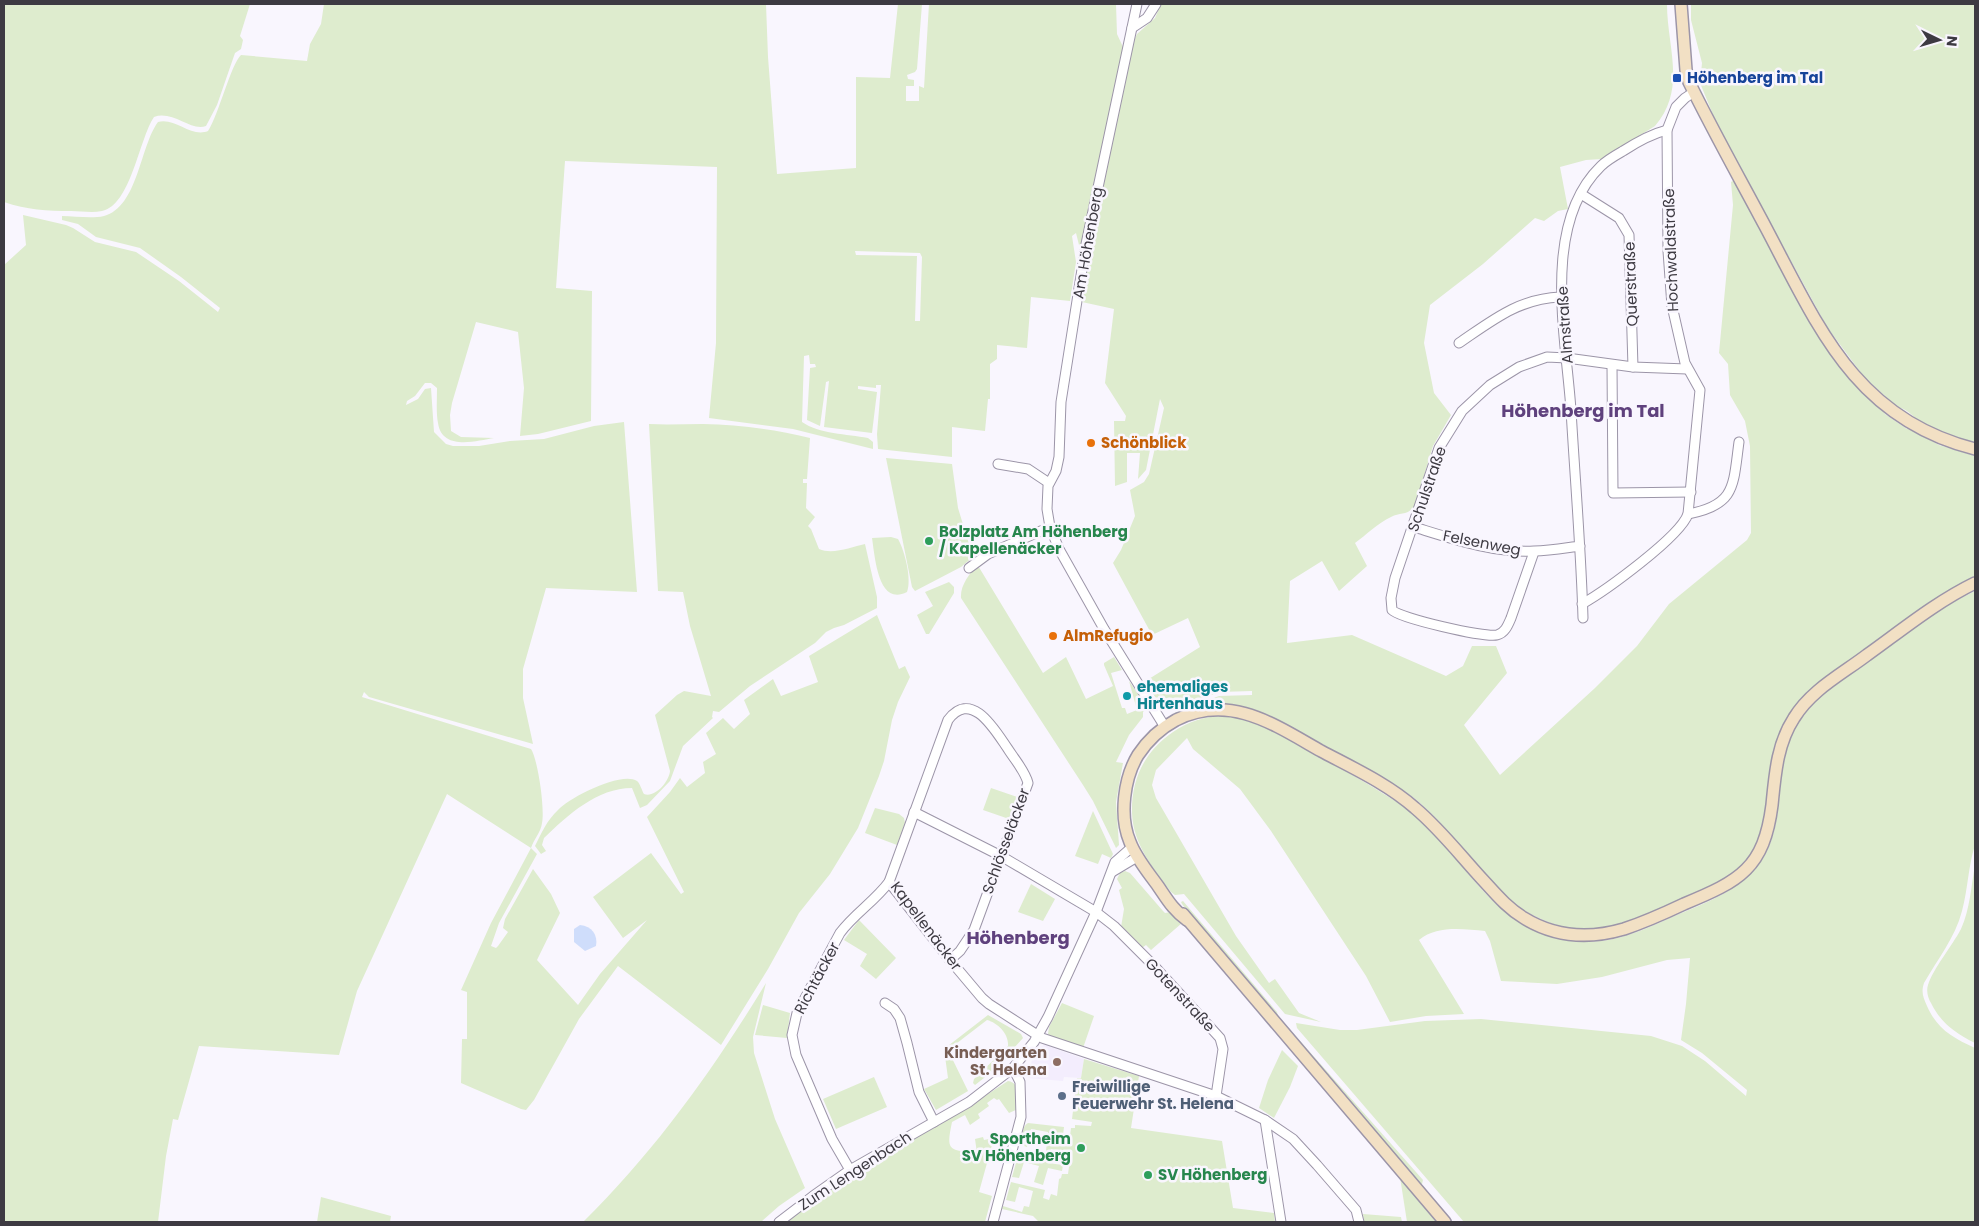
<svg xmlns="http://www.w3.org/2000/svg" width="1979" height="1226" viewBox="0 0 1979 1226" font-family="Poppins,sans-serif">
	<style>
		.built { fill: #f3edfd }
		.green { fill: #deecce; fill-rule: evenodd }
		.water { fill: #cfddfb }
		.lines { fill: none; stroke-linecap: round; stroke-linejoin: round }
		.street-casing { stroke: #9c95a8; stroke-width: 11 }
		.secondary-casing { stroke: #9c95a8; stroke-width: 14 }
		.street { stroke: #fff; stroke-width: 9 }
		.secondary { stroke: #f2e0c4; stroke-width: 11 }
		.transit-dot { fill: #1a4fb4; stroke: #f9f6fe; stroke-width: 2 }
		.food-dot { fill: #e8710a; stroke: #f9f6fe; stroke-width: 2 }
		.leisure-dot { fill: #2e9e5b; stroke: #f9f6fe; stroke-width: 2 }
		.culture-dot { fill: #0f9aa8; stroke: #f9f6fe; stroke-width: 2 }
		.education-dot { fill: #8d6e63; stroke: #f9f6fe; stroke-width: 2 }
		.service-dot { fill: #5c6f8a; stroke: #f9f6fe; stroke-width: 2 }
		.labels { text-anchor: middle; stroke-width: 5; stroke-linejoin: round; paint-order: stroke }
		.transit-label { font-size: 15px; font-weight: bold; fill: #164399; stroke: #f9f6fe; text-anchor: start }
		.street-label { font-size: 15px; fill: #3d3a42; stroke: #f9f6fe }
		.food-label { font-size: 15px; font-weight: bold; fill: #c56008; stroke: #f9f6fe; text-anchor: start }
		.leisure-label { font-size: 15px; font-weight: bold; fill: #27864d; stroke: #f9f6fe; text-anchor: start }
		.culture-label { font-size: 15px; font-weight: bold; fill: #0d838f; stroke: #f9f6fe; text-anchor: start }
		.education-label { font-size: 15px; font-weight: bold; fill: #785e54; stroke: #f9f6fe; text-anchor: end }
		.service-label { font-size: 15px; font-weight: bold; fill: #4e5e75; stroke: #f9f6fe; text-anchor: start }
		.quarter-label { font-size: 18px; font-weight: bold; fill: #5f417d; stroke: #f9f6fe }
	</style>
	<rect width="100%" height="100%" fill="#f9f6fe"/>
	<path class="built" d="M1045 1045 1084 1059 1081 1078 1064 1077 1063 1081 1028 1078 1033 1055 1039 1047Z"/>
	<g class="green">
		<path d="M4 4H250L240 36 243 40 241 49 235 53 217 105 206 126C191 132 173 110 154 117 139 139 131 205 102 211 92 213 81 211 71 211 47 211 27 210 4 202Z"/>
		<path d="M324 4H766L768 57 777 174 856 168V77L890 78 898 4H922L917 69 915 72 907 75 908 79 914 80V86H906V101H919V86L924 88 929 4H1116L1117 34 1123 47 1080 249 1076 233 1072 236 1076 262 1070 301 1031 297 1027 348 997 345V359L990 364V399H988L985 431 952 427V457L878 449 877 434 881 385H876V388L858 386V389L877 392 872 433 824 427 829 381 826 382 820 426 807 420 810 368 816 367 815 364H810L809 355 804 356 802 422C819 434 847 434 868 438L873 442V449L793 429 709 418 716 343 717 167 565 161 556 288 592 291 591 421 538 434 520 436 524 388 518 332 476 322 452 403 450 415 451 431 461 437 494 438C476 441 442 451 438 423 436 412 437 400 437 388L431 383H425L415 396 407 401 406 405 418 399 425 389 431 388 434 432 446 444 453 446H479L510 441 544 439 594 426 624 422 637 592 546 588 523 669V698L533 744 369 697 364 692 362 697 531 749C538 760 545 809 542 823 541 832 534 839 531 848L537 854 499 923 491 946 496 948 498 946 508 932 503 928 505 919 533 869 551 894 560 913 537 960 578 1005 600 974 647 920 623 938 593 897 651 853 681 894 684 892 647 817 670 792 680 778 687 787 705 773 703 762 716 754 706 733 723 718 734 729 750 714 744 700 773 679 781 696 818 682 809 656 877 615 899 669 905 666 910 677 898 702 892 720 884 761 879 776 858 828 830 874 799 913 768 969 721 1045 618 966 579 1019 534 1100 526 1110 521 1109 461 1083 462 1039H467V992L461 990 491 923 531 848 447 794 357 991 339 1055 199 1046 178 1120 173 1119 166 1156 158 1222H4V265L26 245 23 215 66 225 73 228 95 242 136 252 179 281 218 312 220 308 181 277 140 248 96 237 78 224 62 220V216C75 216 91 219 104 216 138 207 140 146 158 122 175 117 191 138 208 131 219 114 231 64 241 55L307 61 310 44 321 24ZM855 251 920 253 922 257 920 321H915L917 256 856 255Z"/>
		<path d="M1161 4H1667C1667 47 1687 89 1655 126L1602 159 1586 160 1560 167 1568 209 1558 211 1544 221 1535 218 1483 264 1430 305 1424 343 1434 393 1451 415 1433 446 1415 506C1407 516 1400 512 1391 517 1378 523 1366 535 1355 543L1367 566 1339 591 1322 561 1290 581 1287 643 1352 635 1446 676 1463 666 1472 646H1496L1507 673 1464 725 1500 775 1595 688 1637 646 1669 604 1747 540 1751 533 1750 446 1745 421 1730 395 1728 364 1719 353 1733 205 1731 182 1734 180C1752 214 1770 247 1788 281 1816 334 1835 373 1884 412L1885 414 1907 429H1911L1939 445 1975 456V578L1826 677C1805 694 1787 711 1778 738 1764 780 1776 842 1735 872 1716 886 1694 894 1673 903 1627 924 1588 942 1539 918 1529 914 1518 907 1510 900 1475 869 1450 827 1414 798 1402 789 1389 782 1376 775 1347 758 1318 741 1288 726 1272 718 1254 707 1235 706 1215 705 1194 713 1174 713L1219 696 1252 695V691L1220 692 1167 710 1162 706 1144 682 1200 647 1188 618 1152 635 1113 563 1121 550 1135 516 1130 490 1144 482 1149 474 1164 408 1160 399 1146 470 1138 479 1140 453H1127V482L1115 486 1114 421H1125L1126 416 1105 383 1114 309 1082 302 1090 251 1133 42 1137 34 1155 18Z"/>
		<path d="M1691 4H1975V442C1961 439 1931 432 1920 422 1913 416 1907 409 1897 407L1864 377 1827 327 1737 162 1714 117 1700 83 1702 63 1691 20Z"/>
		<path d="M649 424C667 425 685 424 703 424 739 425 775 429 810 438L807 479H803V483H807L806 508 815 517 808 526 811 529 819 549C833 555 851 547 865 544L877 597V608L844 625 834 628 826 632 815 643 750 686 719 712 713 711 712 717 713 718 683 746 670 781 647 805 640 808 632 788C597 788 568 815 544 838L542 845 546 851 541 854 535 846C541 834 547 820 558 810 569 798 621 771 637 781 640 783 642 791 644 794 655 798 669 782 670 771L655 715 677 695 684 691 711 696 690 626 683 592 658 591Z"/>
		<path d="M886 458 952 464 958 508 973 557 961 567 915 591 912 587Z"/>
		<path d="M891 537 898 539C905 551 912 580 907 592 878 607 875 557 872 538Z"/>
		<path d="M977 564 1043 673 1066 657 1086 699 1113 686 1104 665V663L1114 657 1122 670 1111 673 1122 708H1125L1127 714 1137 710 1129 681 1148 708 1143 712V717L1129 735 1116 762 1123 763 1116 802 1119 845 1116 848 1093 801 1083 785 961 598C960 585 970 574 977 564Z"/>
		<path d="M949 582 954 587V593L929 634H926L917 615 933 606 925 592Z"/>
		<path d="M1975 591V845C1968 867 1968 889 1962 911 1955 938 1937 960 1924 983 1921 992 1923 997 1927 1006 1937 1029 1953 1038 1975 1048V1222H1464L1297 1028 1296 1023 1340 1030H1357L1425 1021 1481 1019 1651 1036 1682 1046 1705 1061 1746 1096 1747 1090 1702 1053 1681 1040 1686 1004 1690 958 1667 960 1602 977 1557 984 1501 981 1490 941 1485 931C1463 929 1437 925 1419 940L1464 1014 1426 1016 1390 1022 1366 976 1271 831 1240 789 1193 749 1187 738 1156 770 1152 785 1156 798 1236 936 1269 983 1275 979 1299 1013 1321 1022 1285 1014 1184 894 1175 895 1171 892C1153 868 1133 844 1132 813 1131 779 1145 751 1173 732 1194 717 1219 713 1244 718 1257 721 1270 730 1282 736 1311 750 1338 767 1366 783 1387 796 1409 808 1426 825 1456 855 1479 893 1513 918 1536 935 1570 944 1599 941 1628 939 1657 923 1684 912 1709 902 1738 889 1756 868 1785 834 1775 787 1787 747 1793 726 1807 710 1822 695L1945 606Z"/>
		<path d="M991 788 1020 798 1012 820 983 810Z"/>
		<path d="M875 808 899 814 904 818 905 823 897 845 865 833Z"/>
		<path d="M1093 811 1113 854 1111 858 1102 854 1098 864 1075 856Z"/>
		<path d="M1975 865V1043C1955 1033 1941 1023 1931 1003 1928 998 1926 991 1928 985 1933 969 1952 946 1961 929 1970 909 1971 887 1975 865Z"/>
		<path d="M1125 871 1130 873 1163 911 1165 913 1171 912 1182 923 1151 950 1146 945 1142 948 1121 927 1124 909 1119 890 1122 888 1117 879 1120 873Z"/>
		<path d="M1031 884 1055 899 1043 921 1018 912Z"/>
		<path d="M1183 901 1277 1012 1278 1016H1276L1192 917 1182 904 1181 902Z"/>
		<path d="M859 920 896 958 876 979 860 966 867 954 844 940Z"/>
		<path d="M766 983 753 1037 754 1053 775 1119 805 1188 779 1206 761 1222H583C656 1150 713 1070 766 983Z"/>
		<path d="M1062 1003 1094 1016 1083 1048 1051 1037 1048 1034 1049 1027Z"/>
		<path d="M763 1005 790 1013 787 1038 755 1035Z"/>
		<path d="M988 1015 1021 1034 1023 1038 993 1071 975 1085 973 1083 974 1079 1008 1046C1009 1034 998 1023 987 1020L948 1050 968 1091 936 1110 924 1089 948 1078 944 1049Z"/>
		<path d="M1286 1025 1423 1180 1422 1184H1419Z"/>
		<path d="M1282 1050 1298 1066 1290 1087 1274 1118 1259 1108 1268 1080Z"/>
		<path d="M1084 1059 1139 1076 1131 1128 1222 1141 1233 1208 1274 1213 1275 1222H1039L1033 1216 1002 1209 1003 1206 1022 1212 1024 1206 1029 1207 1033 1191 1019 1187 1015 1202 1006 1200 1011 1182 1045 1190 1043 1198 1049 1200 1051 1194 1057 1196 1059 1179 1061 1178 1062 1174H1068L1071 1152 1051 1149 1050 1152 1046 1151 1048 1132 1031 1129 1027 1147 1021 1145C1021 1138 1022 1126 1028 1123L1064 1127 1063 1135 1070 1136 1071 1128H1075V1125L1091 1126 1092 1122 1072 1119 1077 1078H1081Z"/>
		<path d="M874 1077 887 1107 836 1129 823 1099Z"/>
		<path d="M1008 1081C1021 1083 1018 1098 1018 1109L1009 1113 999 1099 997 1100 994 1098 987 1103 989 1106 978 1114 980 1118 970 1125 965 1115 952 1122C946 1151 948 1150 977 1153L975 1139 983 1137 984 1140 989 1139 992 1145 979 1192 992 1196 985 1222H784L855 1173 960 1112Z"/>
		<path d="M1019 1152 1049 1158 1048 1163 1063 1165 1062 1171 1048 1168 1043 1185 1034 1182 1039 1166 1024 1162 1019 1178 1012 1177Z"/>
		<path d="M1400 1177 1437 1222H1407Z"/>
		<path d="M321 1197 391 1216 390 1222H317Z"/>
		<path d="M1363 1214 1401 1217 1402 1222H1364Z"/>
	</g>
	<path class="water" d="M580 925C592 926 598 935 596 946L585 951 574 942V929Z"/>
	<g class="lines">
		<g class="street-casing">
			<g id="street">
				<path d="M1137 4 1086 244 1061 402 1059 457 1056 471 1048 486 1047 509 1050 527 1059 549 1104 629 1165 727"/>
				<path d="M1132 28 1147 18 1156 4"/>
				<path d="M1581 194 1619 218 1629 235 1633 367"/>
				<path d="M1459 343C1493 320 1518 299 1560 297"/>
				<path d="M1612 365 1613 493 1691 492"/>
				<path d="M998 464 1028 469 1049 483"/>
				<path d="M1688 514C1736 505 1733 486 1739 442"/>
				<path d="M1414 527C1453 539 1493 553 1534 551 1550 551 1565 548 1580 546"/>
				<path d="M1534 552 1511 618C1508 625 1505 633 1497 635 1485 638 1399 618 1392 610L1391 598 1395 578 1439 448 1462 411 1490 385 1519 367 1547 357 1567 358 1633 367 1687 369"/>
				<path d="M969 568 988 554 1050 527"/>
				<path d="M1582 604C1605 591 1680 537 1688 514L1700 390 1685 363 1672 306 1668 251 1667 130 1676 107 1685 98 1694 92"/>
				<path d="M1583 618C1581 549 1575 479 1571 410 1566 336 1541 224 1601 166 1607 160 1616 155 1623 151 1637 142 1651 134 1667 130"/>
				<path d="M914 812 1001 856 1096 912 1114 926 1156 968 1220 1038 1223 1049 1216 1096"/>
				<path d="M1112 872 1137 857"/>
				<path d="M889 882 950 960 982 998 989 1004 1042 1038 1216 1096 1265 1120 1293 1139 1317 1165 1356 1210 1359 1222"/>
				<path d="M885 1003 894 1009 900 1018 907 1043 919 1092 934 1122"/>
				<path d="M1265 1120 1281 1222"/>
				<path d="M850 1170 832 1139 796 1055 792 1035 797 1013 840 933C854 914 875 901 889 882L948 720C972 688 996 732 1008 749 1015 760 1025 771 1028 783L974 930 960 951 950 960"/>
				<path d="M779 1222 813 1196 850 1170 969 1102 1013 1068 1034 1042 1048 1017 1096 912 1115 862 1132 847"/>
				<path d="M993 1222 1021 1117 1020 1082 1013 1068"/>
			</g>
		</g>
		<g class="secondary-casing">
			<g id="secondary">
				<path d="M1681 4 1686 70 1689 82C1713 131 1740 179 1765 226 1818 326 1855 419 1975 449"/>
				<path d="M1183 914 1445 1222"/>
				<path d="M1187 920C1173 910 1167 899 1158 886 1148 872 1136 858 1130 842 1119 816 1124 778 1138 755 1148 740 1161 728 1176 720 1230 693 1275 725 1321 751 1353 768 1388 784 1415 808 1440 829 1460 855 1482 879 1495 893 1507 908 1524 918 1555 937 1590 939 1624 929 1645 922 1665 913 1684 904 1740 881 1764 868 1772 805 1775 775 1777 744 1794 718 1811 690 1842 674 1867 655 1902 630 1936 602 1975 583"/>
			</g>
		</g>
		<use href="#street" class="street"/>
		<use href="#secondary" class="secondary"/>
	</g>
	<rect class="transit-dot" x="1672" y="73" width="10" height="10" rx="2.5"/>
	<g class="food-dot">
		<circle cx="1091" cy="443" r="5"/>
		<circle cx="1053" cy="636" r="5"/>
	</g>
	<g class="leisure-dot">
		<circle cx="929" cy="541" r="5"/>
		<circle cx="1081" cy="1148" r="5"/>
		<circle cx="1148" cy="1175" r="5"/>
	</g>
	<circle class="culture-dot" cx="1127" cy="696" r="5"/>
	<circle class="education-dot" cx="1057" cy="1062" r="5"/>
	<circle class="service-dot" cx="1062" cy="1096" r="5"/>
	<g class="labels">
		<g class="transit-label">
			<text x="1687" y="83">Höhenberg im Tal</text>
		</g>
		<g class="street-label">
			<text transform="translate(1088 243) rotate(-80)" y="5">Am Höhenberg</text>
			<text transform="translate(1671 250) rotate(-92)" y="5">Hochwaldstraße</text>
			<text transform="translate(1631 284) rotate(-92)" y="5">Querstraße</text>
			<text transform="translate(1565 325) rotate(-94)" y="5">Almstraße</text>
			<text transform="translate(1427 489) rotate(-71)" y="5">Schulstraße</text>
			<text transform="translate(1482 543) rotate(11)" y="5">Felsenweg</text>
			<text transform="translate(1006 841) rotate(-70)" y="5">Schlösseläcker</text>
			<text transform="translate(926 926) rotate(53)" y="5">Kapellenäcker</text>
			<text transform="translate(817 978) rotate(-62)" y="5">Richtäcker</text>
			<text transform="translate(1180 995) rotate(47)" y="5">Gotenstraße</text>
			<text transform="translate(855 1171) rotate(-33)" y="5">Zum Lengenbach</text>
		</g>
		<g class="food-label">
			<text x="1101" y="448">Schönblick</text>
			<text x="1063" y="641">AlmRefugio</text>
		</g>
		<g class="leisure-label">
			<text x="939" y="537">Bolzplatz Am Höhenberg<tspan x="939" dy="17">/ Kapellenäcker</tspan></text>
			<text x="1071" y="1144" text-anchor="end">Sportheim<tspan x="1071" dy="17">SV Höhenberg</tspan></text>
			<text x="1158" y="1180">SV Höhenberg</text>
		</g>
		<g class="culture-label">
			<text x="1137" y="692">ehemaliges<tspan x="1137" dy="17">Hirtenhaus</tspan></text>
		</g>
		<g class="education-label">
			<text x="1047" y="1058">Kindergarten<tspan x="1047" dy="17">St. Helena</tspan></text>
		</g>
		<g class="service-label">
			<text x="1072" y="1092">Freiwillige<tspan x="1072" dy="17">Feuerwehr St. Helena</tspan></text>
		</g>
		<g class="quarter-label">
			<text x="1583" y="417">Höhenberg im Tal</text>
			<text x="1018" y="944">Höhenberg</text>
		</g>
	</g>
	<rect width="1979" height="1226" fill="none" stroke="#3d3a42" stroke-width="10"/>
	<g transform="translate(1939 40) rotate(95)" stroke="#f9f6fe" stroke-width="4" paint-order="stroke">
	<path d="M0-4L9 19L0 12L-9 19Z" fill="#3d3a42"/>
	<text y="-8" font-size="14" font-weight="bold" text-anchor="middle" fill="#3d3a42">N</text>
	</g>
</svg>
